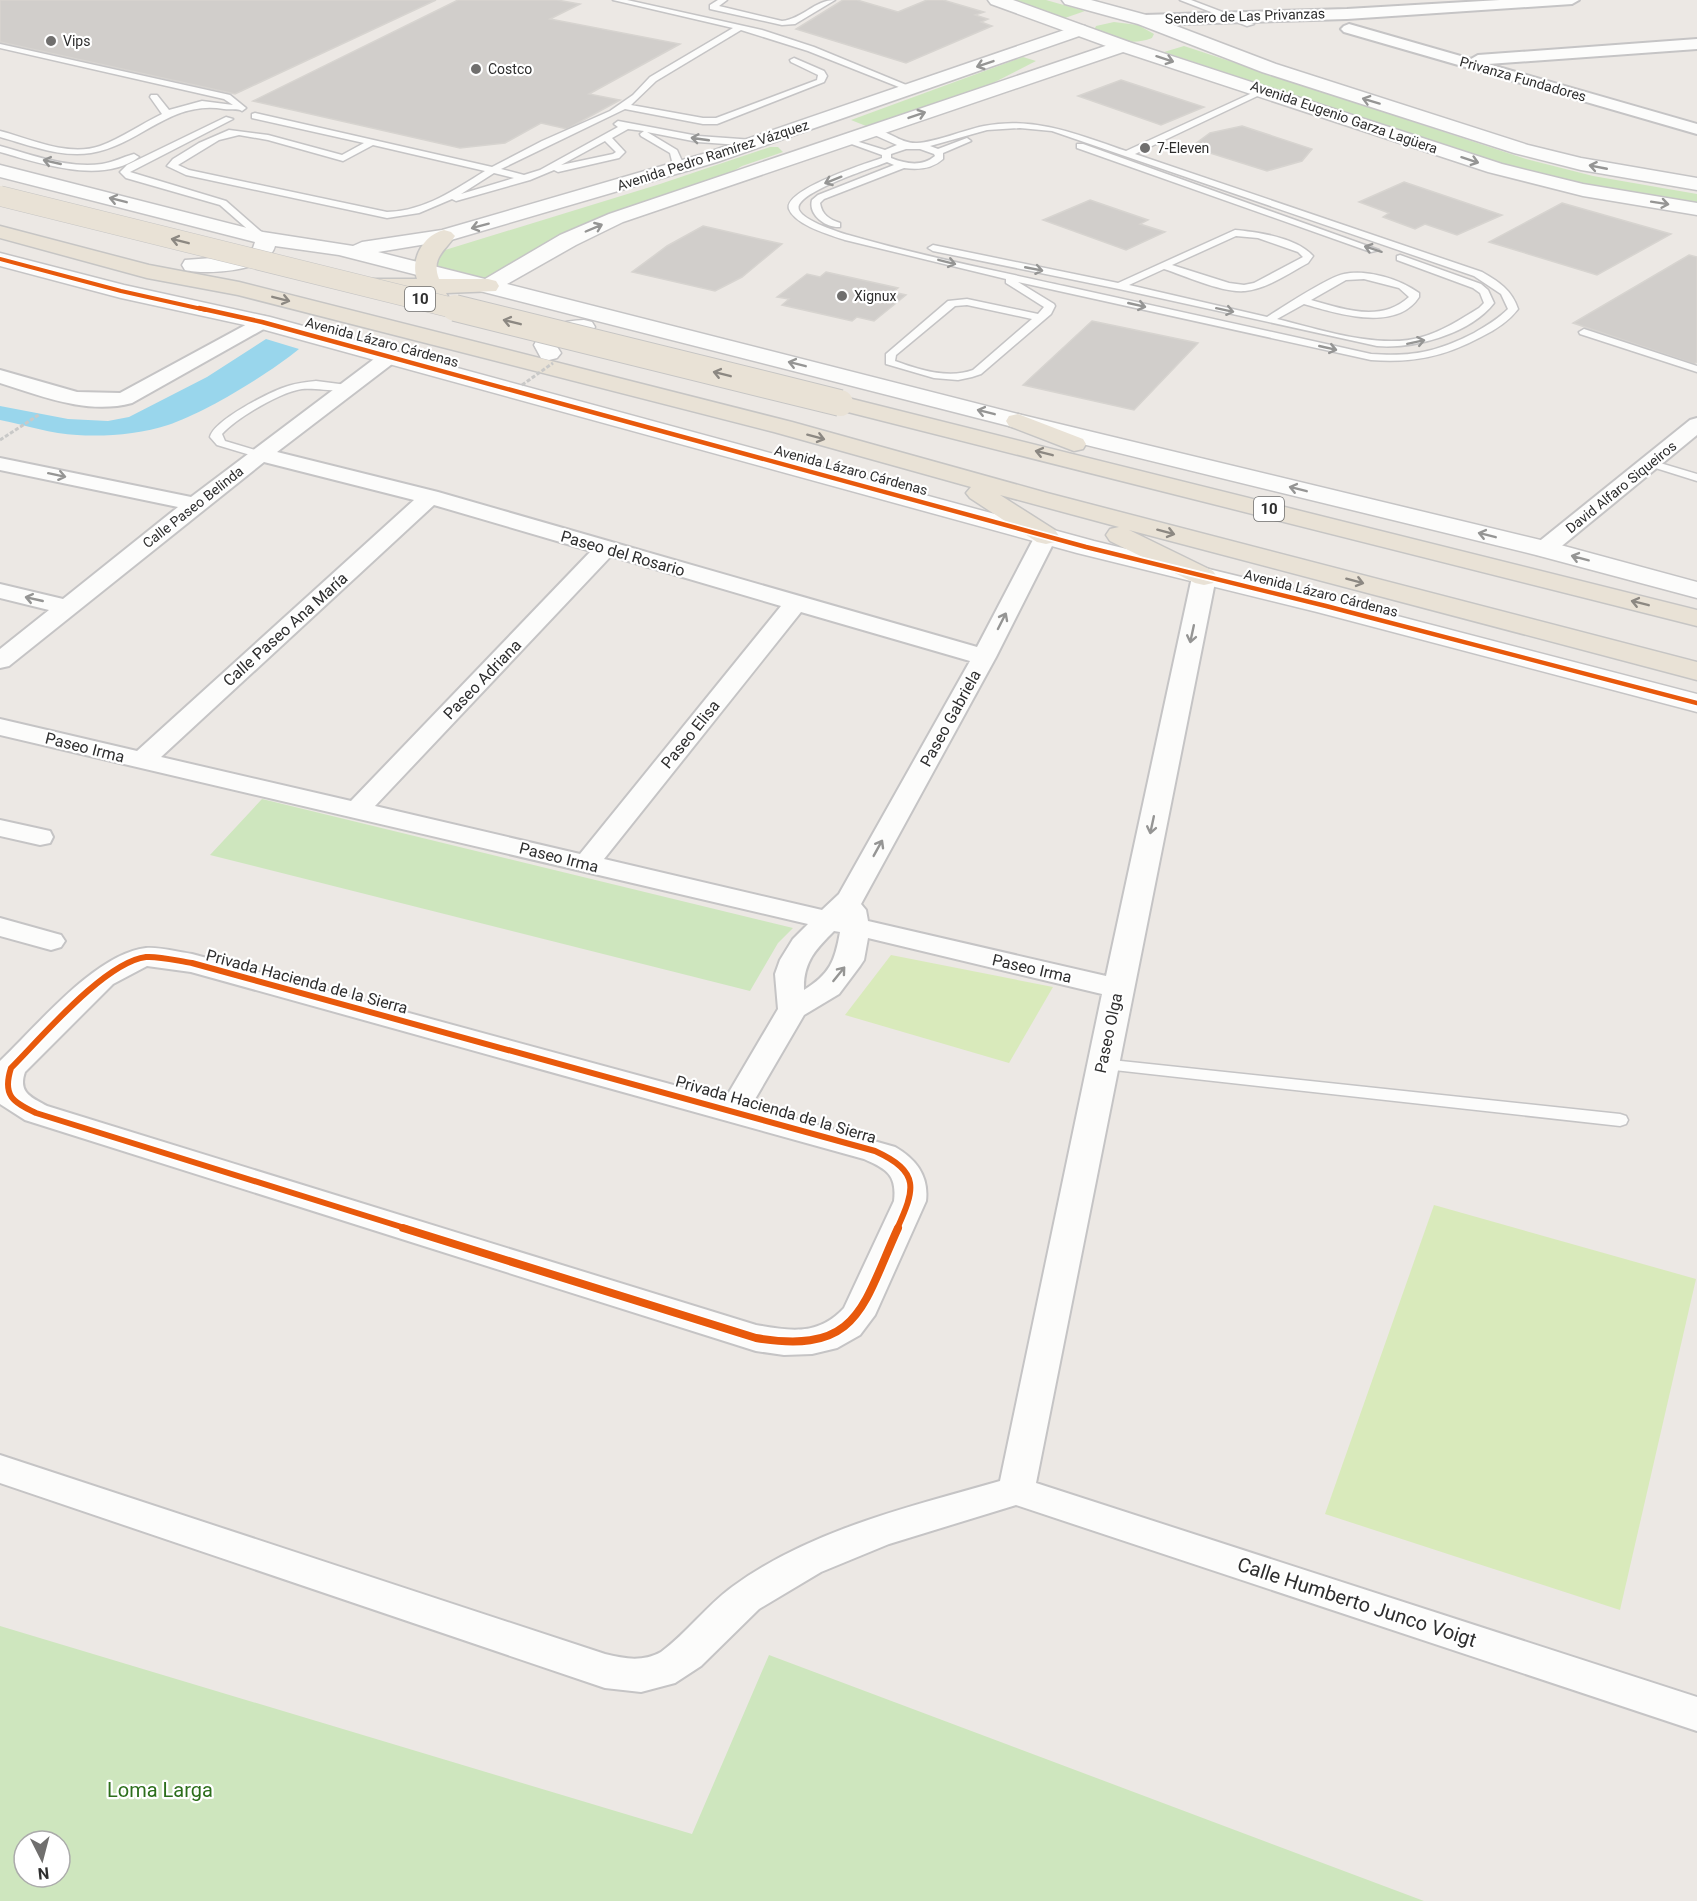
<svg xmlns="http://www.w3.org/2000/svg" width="1697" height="1901" viewBox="0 0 1697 1901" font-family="Roboto,sans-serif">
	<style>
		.green { fill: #cee6be; fill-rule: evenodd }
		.pitch { fill: #d9eabb }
		.water { fill: #99d6ec }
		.building { fill: #d1cecb; stroke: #d7d4d0; stroke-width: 1.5 }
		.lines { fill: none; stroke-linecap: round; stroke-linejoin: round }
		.service-casing { stroke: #c5c4c5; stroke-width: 3 }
		.minor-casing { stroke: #c5c4c5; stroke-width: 4 }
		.tertiary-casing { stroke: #c5c4c5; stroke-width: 3 }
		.secondary-casing { stroke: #c5c4c5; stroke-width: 3 }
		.trunk-casing { stroke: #c6c5c4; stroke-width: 3 }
		.path { stroke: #c9c9c8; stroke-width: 3; stroke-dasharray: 4 2; stroke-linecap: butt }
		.service { fill: #fcfcfb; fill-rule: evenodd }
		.minor { fill: #fcfcfb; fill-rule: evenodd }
		.tertiary { fill: #fcfcfb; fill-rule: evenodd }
		.secondary { fill: #fcfcfb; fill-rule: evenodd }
		.trunk { fill: #e9e2d6; fill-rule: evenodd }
		.trunk-bridge-far1-casing { stroke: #c6c5c4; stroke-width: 21; stroke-linecap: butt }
		.trunk-bridge-casing { stroke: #c6c5c4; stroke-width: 28; stroke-linecap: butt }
		.path-bridge { stroke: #c9c9c8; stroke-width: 3; stroke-dasharray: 4 2; stroke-linecap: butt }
		.trunk-bridge-far1 { stroke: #e9e2d6; stroke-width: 20 }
		.trunk-bridge { stroke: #e9e2d6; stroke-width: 26 }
		.cycleway-far3-casing { stroke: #fff; stroke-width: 6 }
		.cycleway-far2-casing { stroke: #fff; stroke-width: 8 }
		.cycleway-far1-casing { stroke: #fff; stroke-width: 10 }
		.cycleway-casing { stroke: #fff; stroke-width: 11 }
		.cycleway-far3 { stroke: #e8590c; stroke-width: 4 }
		.cycleway-far2 { stroke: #e8590c; stroke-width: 4.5 }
		.cycleway-far1 { stroke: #e8590c; stroke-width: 6 }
		.cycleway { stroke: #e8590c; stroke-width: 8 }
		.oneway { stroke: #959594 }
		.oneway2 { stroke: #8c8882 }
		.poi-dot { fill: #706f6e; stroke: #fff; stroke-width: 2 }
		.labels { text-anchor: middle; stroke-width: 4.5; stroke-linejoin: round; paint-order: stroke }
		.far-street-label { font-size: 14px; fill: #2e2e2e; stroke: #fff }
		.far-poi-label { font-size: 14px; fill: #2e2e2e; stroke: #fff; text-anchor: start }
		.shield { fill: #fff; stroke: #6d6d6d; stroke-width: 1.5 }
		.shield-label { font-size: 15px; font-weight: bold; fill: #2e2e2e }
		.street-label { font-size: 16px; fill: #2e2e2e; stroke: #fff }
		.near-street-label { font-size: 20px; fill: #2e2e2e; stroke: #fff }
		.near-park-label { font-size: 20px; fill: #2c6e1b; stroke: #fff }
	</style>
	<rect width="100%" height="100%" fill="#ece8e4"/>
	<g class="green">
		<path d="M1010 0H1046L1085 11 1065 18Z"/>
		<path d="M1114 22 1138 25 1154 34 1152 38C1132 46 1112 40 1094 30L1096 26Z"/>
		<path d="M1184 46 1526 159 1593 176 1697 194V206L1641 198 1509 168 1164 52Z"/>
		<path d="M1023 57 1036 61 993 83 877 125 866 126 851 120Z"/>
		<path d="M770 147H778L783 152 742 166 714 182 689 190 492 281 406 262 660 184Z"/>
		<path d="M262 799 793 928 778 943 750 991 210 855Z"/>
		<path d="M0 1626 692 1834 769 1655 1424 1901H0ZM24 1841H60V1877H24Z"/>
	</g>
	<g class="pitch">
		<path d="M891 955 1053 987 1009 1063 845 1015Z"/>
		<path d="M1434 1205 1696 1279 1620 1610 1325 1514Z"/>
	</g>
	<path class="water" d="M266 339 299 349C270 373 205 413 168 425 141 434 105 437 77 435 52 434 25 425 0 420V406L68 419 108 421 129 417 207 377Z"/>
	<g class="building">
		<path d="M0 0H436L235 94 0 42Z"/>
		<path d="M458 0H557L580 4 550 19 680 44 589 94 620 100 567 129 541 123 505 143 460 148 253 101Z"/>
		<path d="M843 0H857L898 12 927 0H943L984 12 975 15 988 19 981 22 992 26 906 63 796 29Z"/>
		<path d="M1121 80 1204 107 1161 125 1078 96Z"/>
		<path d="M1242 126 1312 149 1302 161 1267 171 1191 147 1210 133Z"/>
		<path d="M1404 182 1502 215 1457 235 1425 224 1415 229 1383 217 1389 213 1359 202Z"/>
		<path d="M1090 200 1148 220 1140 224 1165 232 1126 250 1043 220Z"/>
		<path d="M1562 203 1671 234 1597 275 1489 242Z"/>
		<path d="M703 226 782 244 742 277 715 291 632 272 667 246Z"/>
		<path d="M1689 255 1697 257V362L1694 364 1573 323Z"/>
		<path d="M826 272 898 288 893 292 906 295 874 321 857 317 852 321 782 305 789 299 777 297 807 274 820 277Z"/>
		<path d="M1092 321 1198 343 1134 410 1023 385Z"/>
	</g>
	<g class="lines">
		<g class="service-casing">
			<g id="service">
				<path d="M613 0H627L762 30 814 47 916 89 909 91 808 51 741 30 656 81 631 105 703 118H716L817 80 818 75 791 62 790 60 794 58 824 71 827 76 824 82 717 124H703L625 109 501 169 524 175 540 170 618 127 614 124 618 121 698 136 754 140 758 143 754 146 698 142 647 132 677 150 682 161 676 171 673 172 668 169 672 161 670 153 641 136 640 134 644 131 628 129 612 138 625 152 619 158 558 172 554 170 530 180 456 201 452 199 419 213 387 218 186 175 167 166 173 159 199 143 229 130 268 135 342 155 364 143 252 118V114L255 113 492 167 542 141 610 111 633 95 650 77 733 28ZM239 135 268 140 343 161 373 145 485 171C454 190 425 211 387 212L189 170 178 165 219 140ZM605 141 616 152 613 154 561 165ZM494 173 514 178 461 194Z"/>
				<path d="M718 0H727L719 6 782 21C802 19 815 0 835 0L795 24 782 25 710 9V5Z"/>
				<path d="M1180 0H1191L1254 24 1247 26Z"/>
				<path d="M0 44 230 95 246 108 242 111C237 108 231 110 224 109 169 100 141 145 91 153 61 158 29 145 0 137V131C31 139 68 157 100 146 122 138 141 124 162 114L150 97 151 95H157L169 110 202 101 233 105 224 99 0 48Z"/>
				<path d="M1261 89 1268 91 1135 154 1482 272C1498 281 1512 290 1518 309 1508 322 1495 330 1481 337 1444 357 1412 363 1371 360L1018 282 1054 304 1055 306 1051 314 981 374 972 377 958 380 934 378 886 364V354L948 301 967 299 1038 314 1044 307 1006 283V279L845 240C830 235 795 225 789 209 783 190 867 163 882 158V155L846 142V138L885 150 897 145 870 133V129C886 128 900 144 917 143 936 142 964 130 984 126 1035 116 1079 135 1126 151ZM1020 128 1052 131 1474 276 1501 294 1508 309C1498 319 1486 326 1474 333 1437 352 1412 357 1371 354 1269 331 1167 309 1064 286 993 270 921 256 852 236 840 233 804 221 799 210 792 193 873 168 887 162L894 165 818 195 812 200C808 215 826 228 840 227V223C829 219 822 215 820 203L824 199 904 168C918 170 932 169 943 159V153L971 141 967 138 938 149 930 146 987 130ZM906 149H920L934 154 935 156C922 167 906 164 891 158V154ZM967 305 1032 319 973 370C949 379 919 370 895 361L896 355 955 306Z"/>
				<path d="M226 117 233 119 130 172 226 201 266 236V240H260L220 205 126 178 120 172 127 165Z"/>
				<path d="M1077 144H1083L1379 250 1371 252 1077 148Z"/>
				<path d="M0 146C33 155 68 169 102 164 114 162 123 157 134 154L139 157C102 185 39 163 0 152Z"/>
				<path d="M1235 230C1258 232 1297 238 1313 256L1308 263C1289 273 1267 289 1245 291 1222 293 1186 276 1164 269L1129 285 1267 317C1283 307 1328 277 1344 274 1367 269 1400 279 1419 293V297C1396 333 1335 313 1304 304L1277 319C1319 329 1380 350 1422 337 1443 331 1461 319 1479 308L1484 303 1480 293 1473 288 1397 260V256L1400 255 1481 284 1488 290 1494 303C1470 334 1414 349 1377 346L1119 289 933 251 928 248 933 245 1118 283ZM1236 236 1258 238 1298 252 1303 257 1254 283 1244 285 1229 283 1172 265ZM1364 279 1399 288 1409 297C1381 323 1343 309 1311 300L1346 280Z"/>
				<path d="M1584 329 1697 366V372L1580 334 1579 332Z"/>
				<path d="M316 381 347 385 352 388C345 394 315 387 302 389 280 392 237 418 222 434L225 441 265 453V457H257L217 445 210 437C214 420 271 391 288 386 297 383 307 382 316 381Z"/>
				<path d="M1650 460 1697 474V481L1646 465V461Z"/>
				<path d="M1102 1059 1620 1114 1626 1116 1628 1120 1626 1124 1620 1126 1096 1068 1094 1064 1096 1060Z"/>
			</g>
		</g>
		<g class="minor-casing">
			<g id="minor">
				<path d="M1500 0H1579L1572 4 1347 19 1144 25 1136 20 1144 15 1347 9Z"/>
				<path d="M1349 24 1471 59 1478 55 1697 39V49L1488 64 1697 124V134L1344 32 1341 29 1344 26Z"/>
				<path d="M262 316 269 318 272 322 269 326 132 403C87 415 42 396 0 383V370L77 392 120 393Z"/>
				<path d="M389 351 396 353 399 357 396 361 277 452 438 492 977 647 1035 536 1038 531 1046 529 1054 531 1057 536 996 657 861 904 866 910 868 921 1106 976 1192 577 1196 572 1204 570 1212 572 1216 577 1036 1483 1697 1697V1731L1016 1505 889 1544 821 1572 759 1609 701 1666 675 1683 641 1692 605 1688 0 1483V1455L605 1654C625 1659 643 1662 661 1652 687 1633 706 1606 732 1587 810 1530 909 1507 1000 1481L1102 994 868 938 864 960 860 966 839 994 804 1015 751 1106 895 1147C916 1159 929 1176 926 1201L875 1315 860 1335 837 1348 812 1354 784 1355 756 1351 25 1120 0 1104V1061C37 1026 95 954 146 948 160 947 178 952 192 954L725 1099 778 1009 775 974 780 960 793 939 808 924 0 735V719L137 751 414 500 264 462 9 666 0 668V649L49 610 0 598V584L63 599 178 507 0 470V458L191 497 382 353ZM434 505 591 551 351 801 161 757ZM611 556 781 606 580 854 375 806ZM801 612 970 661 839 894 822 910 604 859ZM834 931 840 932C835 961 830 974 804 990 803 962 816 949 834 931ZM147 966 191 972 864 1159C887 1169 897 1175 894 1201L844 1308C818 1336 791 1331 756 1325L47 1106C30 1097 18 1092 25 1072L113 984Z"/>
				<path d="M1697 418V435L1552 554 1544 556 1536 554 1533 549 1536 544 1690 420Z"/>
				<path d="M0 820 50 831 53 837 50 843 40 845 0 836Z"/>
				<path d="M0 918 61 935 65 941 61 947 51 950 0 936Z"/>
			</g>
		</g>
		<g class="tertiary-casing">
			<g id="tertiary">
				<path d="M1079 25 1085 26 1088 30 1085 34 717 162 451 240 378 252 485 279 560 235 609 214 1117 42H1129L1132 46 1129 50 623 222 576 245 507 284 1022 415 1553 543 1697 582V598L1536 555 1009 426 339 255 275 246C269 272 206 275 185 270L182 265 185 260 239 256 253 248 255 242 0 177V165L263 232 353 246 362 242 442 230 703 154Z"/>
				<path d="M0 253 124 285 270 317 1094 541 1336 600 1697 694V712L1317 612 1077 553 258 328 121 298 0 266Z"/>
				<path d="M584 320 592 322 595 327 592 332 569 335 556 345 561 353 557 358 549 360 541 358 534 345C544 325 563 321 584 320Z"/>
			</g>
		</g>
		<g class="secondary-casing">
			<g id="secondary">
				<path d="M988 0H1013L1129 42 1502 164 1583 184 1697 203V215L1583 196 1488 172 1117 50 991 4Z"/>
				<path d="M1062 0H1091L1150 16 1276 64 1528 145 1581 158 1697 178V190L1581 170 1514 153 1262 72 1138 24 1065 4Z"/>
			</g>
		</g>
		<g class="trunk-casing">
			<g id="trunk">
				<path d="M0 226 149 265 239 282 792 422 1047 493 1697 662V680L1129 530 1213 571 1217 577 1213 583 1204 585 1195 583 1110 541 1106 535 1110 529 1119 527 1000 495 1055 530 1059 536 1055 542 1046 544 1037 542 970 498 966 493 971 487 774 432 238 295 147 278 0 238Z"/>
				<path d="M444 230 451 232 455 236C444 252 431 258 439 279H488L496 281 499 286 496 291 446 293 452 303 449 308 441 310 433 308 424 293H361L353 291 350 286 353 281 361 279H417C410 260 423 235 444 230Z"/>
				<path d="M840 396 1697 610V626L832 408 828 403 832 398Z"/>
				<path d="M1018 414 1083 439 1086 444 1083 449 1074 451 1009 426 1006 421 1009 416Z"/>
			</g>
		</g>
		<path class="path" d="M0 440 40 414"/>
		<use href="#service" class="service"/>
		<use href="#minor" class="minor"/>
		<use href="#tertiary" class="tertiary"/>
		<use href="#secondary" class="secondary"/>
		<use href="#trunk" class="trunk"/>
		<g class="trunk-bridge-far1-casing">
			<path id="trunk-bridge-far1" d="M0 196 461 310"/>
		</g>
		<g class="trunk-bridge-casing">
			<path id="trunk-bridge" d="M455 308 840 403"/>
		</g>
		<path class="path-bridge" d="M522 385 553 363"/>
		<use href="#trunk-bridge-far1" class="trunk-bridge-far1"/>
		<use href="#trunk-bridge" class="trunk-bridge"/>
		<g class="cycleway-far3-casing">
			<path id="cycleway-far3" d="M0 259 121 291 206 310"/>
		</g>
		<g class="cycleway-far2-casing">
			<path id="cycleway-far2" d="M199 308 262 322 1086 547 1326 606 1697 703"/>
		</g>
		<g class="cycleway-far1-casing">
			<path id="cycleway-far1" d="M408 1229 36 1113C13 1102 2 1096 11 1068 41 1038 105 962 146 957 160 956 178 961 192 963L875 1151C921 1172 915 1189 897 1229"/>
		</g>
		<g class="cycleway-casing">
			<path id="cycleway" d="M403 1228 756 1338C859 1355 862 1307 898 1228"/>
		</g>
		<use href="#cycleway-far3" class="cycleway-far3"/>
		<use href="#cycleway-far2" class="cycleway-far2"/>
		<use href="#cycleway-far1" class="cycleway-far1"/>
		<use href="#cycleway" class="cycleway"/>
	</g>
	<defs><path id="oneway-shaft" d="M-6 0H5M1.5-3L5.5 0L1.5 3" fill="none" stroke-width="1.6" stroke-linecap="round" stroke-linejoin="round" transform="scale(1.5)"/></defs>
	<g class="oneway">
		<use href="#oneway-shaft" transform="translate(1165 59) rotate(18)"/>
		<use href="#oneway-shaft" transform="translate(985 64) rotate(161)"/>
		<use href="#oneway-shaft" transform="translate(1371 101) rotate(-163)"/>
		<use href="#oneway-shaft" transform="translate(917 115) rotate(-19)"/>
		<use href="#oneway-shaft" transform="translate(700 139) rotate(-172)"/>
		<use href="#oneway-shaft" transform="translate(1470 160) rotate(18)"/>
		<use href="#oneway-shaft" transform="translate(52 162) rotate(-167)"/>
		<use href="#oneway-shaft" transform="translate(1598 167) rotate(-169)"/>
		<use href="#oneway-shaft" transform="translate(833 180) rotate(158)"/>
		<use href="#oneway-shaft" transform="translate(118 200) rotate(-166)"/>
		<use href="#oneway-shaft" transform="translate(1660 203) rotate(9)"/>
		<use href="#oneway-shaft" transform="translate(480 226) rotate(165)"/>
		<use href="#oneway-shaft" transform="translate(594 228) rotate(-23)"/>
		<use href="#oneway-shaft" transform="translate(1373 249) rotate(-162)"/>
		<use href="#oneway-shaft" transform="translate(947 262) rotate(14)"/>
		<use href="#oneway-shaft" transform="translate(1034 269) rotate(11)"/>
		<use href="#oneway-shaft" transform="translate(1137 305) rotate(13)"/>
		<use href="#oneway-shaft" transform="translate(1225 310) rotate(12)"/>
		<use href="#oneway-shaft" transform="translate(1416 342) rotate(-12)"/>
		<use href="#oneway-shaft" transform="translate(1328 348) rotate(13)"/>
		<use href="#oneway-shaft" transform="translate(797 364) rotate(-166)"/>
		<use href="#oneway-shaft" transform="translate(986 412) rotate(-166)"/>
		<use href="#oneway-shaft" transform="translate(57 475) rotate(12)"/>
		<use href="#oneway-shaft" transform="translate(1298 489) rotate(-166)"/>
		<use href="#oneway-shaft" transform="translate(1487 535) rotate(-166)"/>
		<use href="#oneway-shaft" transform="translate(1580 558) rotate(-165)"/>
		<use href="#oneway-shaft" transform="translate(34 599) rotate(-167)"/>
		<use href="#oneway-shaft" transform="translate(1002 621) rotate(-63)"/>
		<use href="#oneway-shaft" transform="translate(1192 634) rotate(102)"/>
		<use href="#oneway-shaft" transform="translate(1152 825) rotate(102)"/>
		<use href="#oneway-shaft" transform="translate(878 848) rotate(-61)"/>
		<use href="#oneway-shaft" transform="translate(839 974) rotate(-51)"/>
	</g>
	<g class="oneway2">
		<use href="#oneway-shaft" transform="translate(180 241) rotate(-166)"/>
		<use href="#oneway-shaft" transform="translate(281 299) rotate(14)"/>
		<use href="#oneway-shaft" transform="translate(512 322) rotate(-166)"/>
		<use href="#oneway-shaft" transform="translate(722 374) rotate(-166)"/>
		<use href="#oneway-shaft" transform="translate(816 437) rotate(15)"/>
		<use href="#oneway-shaft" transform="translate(1044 453) rotate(-166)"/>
		<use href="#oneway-shaft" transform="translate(1166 532) rotate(15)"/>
		<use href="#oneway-shaft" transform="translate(1355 581) rotate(15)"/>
		<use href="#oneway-shaft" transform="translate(1640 603) rotate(-166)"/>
	</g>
	<g class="poi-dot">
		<circle cx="51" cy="41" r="6"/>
		<circle cx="476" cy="69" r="6"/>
		<circle cx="1145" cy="148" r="6"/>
		<circle cx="842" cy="296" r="6"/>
	</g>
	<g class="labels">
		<g class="far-street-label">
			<text transform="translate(1245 16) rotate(-2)" y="5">Sendero de Las Privanzas</text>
			<text transform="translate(1523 79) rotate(16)" y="5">Privanza Fundadores</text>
			<text transform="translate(1344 117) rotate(19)" y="5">Avenida Eugenio Garza Lagüera</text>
			<text transform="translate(713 155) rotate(-18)" y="5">Avenida Pedro Ramírez Vázquez</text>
			<text transform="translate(382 342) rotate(15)" y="5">Avenida Lázaro Cárdenas</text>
			<text transform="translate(851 470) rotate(15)" y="5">Avenida Lázaro Cárdenas</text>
			<text transform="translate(1621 487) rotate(-39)" y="5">David Alfaro Siqueiros</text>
			<text transform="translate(193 507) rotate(-38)" y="5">Calle Paseo Belinda</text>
			<text transform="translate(1321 593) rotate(14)" y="5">Avenida Lázaro Cárdenas</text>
		</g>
		<g class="far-poi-label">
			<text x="63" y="46">Vips</text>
			<text x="488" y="74">Costco</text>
			<text x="1157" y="153">7-Eleven</text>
			<text x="854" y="301">Xignux</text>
		</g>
		<g class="shield">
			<rect x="405" y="287" width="30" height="24" rx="4.5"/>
			<rect x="1254" y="497" width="30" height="24" rx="4.5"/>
		</g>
		<g class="shield-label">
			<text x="420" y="304">10</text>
			<text x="1269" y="514">10</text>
		</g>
		<g class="street-label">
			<text transform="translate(623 553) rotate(16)" y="6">Paseo del Rosario</text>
			<text transform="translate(285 629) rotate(-42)" y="6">Calle Paseo Ana María</text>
			<text transform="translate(482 679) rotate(-46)" y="6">Paseo Adriana</text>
			<text transform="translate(950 718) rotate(-61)" y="6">Paseo Gabriela</text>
			<text transform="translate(690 734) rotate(-51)" y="6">Paseo Elisa</text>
			<text transform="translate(85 747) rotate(14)" y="6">Paseo Irma</text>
			<text transform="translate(559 857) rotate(14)" y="6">Paseo Irma</text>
			<text transform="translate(1032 968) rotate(13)" y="6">Paseo Irma</text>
			<text transform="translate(307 981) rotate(15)" y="6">Privada Hacienda de la Sierra</text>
			<text transform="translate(1108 1033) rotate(-78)" y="6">Paseo Olga</text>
			<text transform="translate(776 1109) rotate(16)" y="6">Privada Hacienda de la Sierra</text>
		</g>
		<g class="near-street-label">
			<text transform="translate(1357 1602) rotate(18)" y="7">Calle Humberto Junco Voigt</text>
		</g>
		<g class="near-park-label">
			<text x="160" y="1797">Loma Larga</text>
		</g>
	</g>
	<g transform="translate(42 1859) rotate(174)"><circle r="28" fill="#ffffff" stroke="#ababab" stroke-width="1.5"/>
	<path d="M0-4.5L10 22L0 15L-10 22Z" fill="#706f6e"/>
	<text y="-9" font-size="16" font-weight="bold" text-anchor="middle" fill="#2e2e2e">N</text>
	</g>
</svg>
